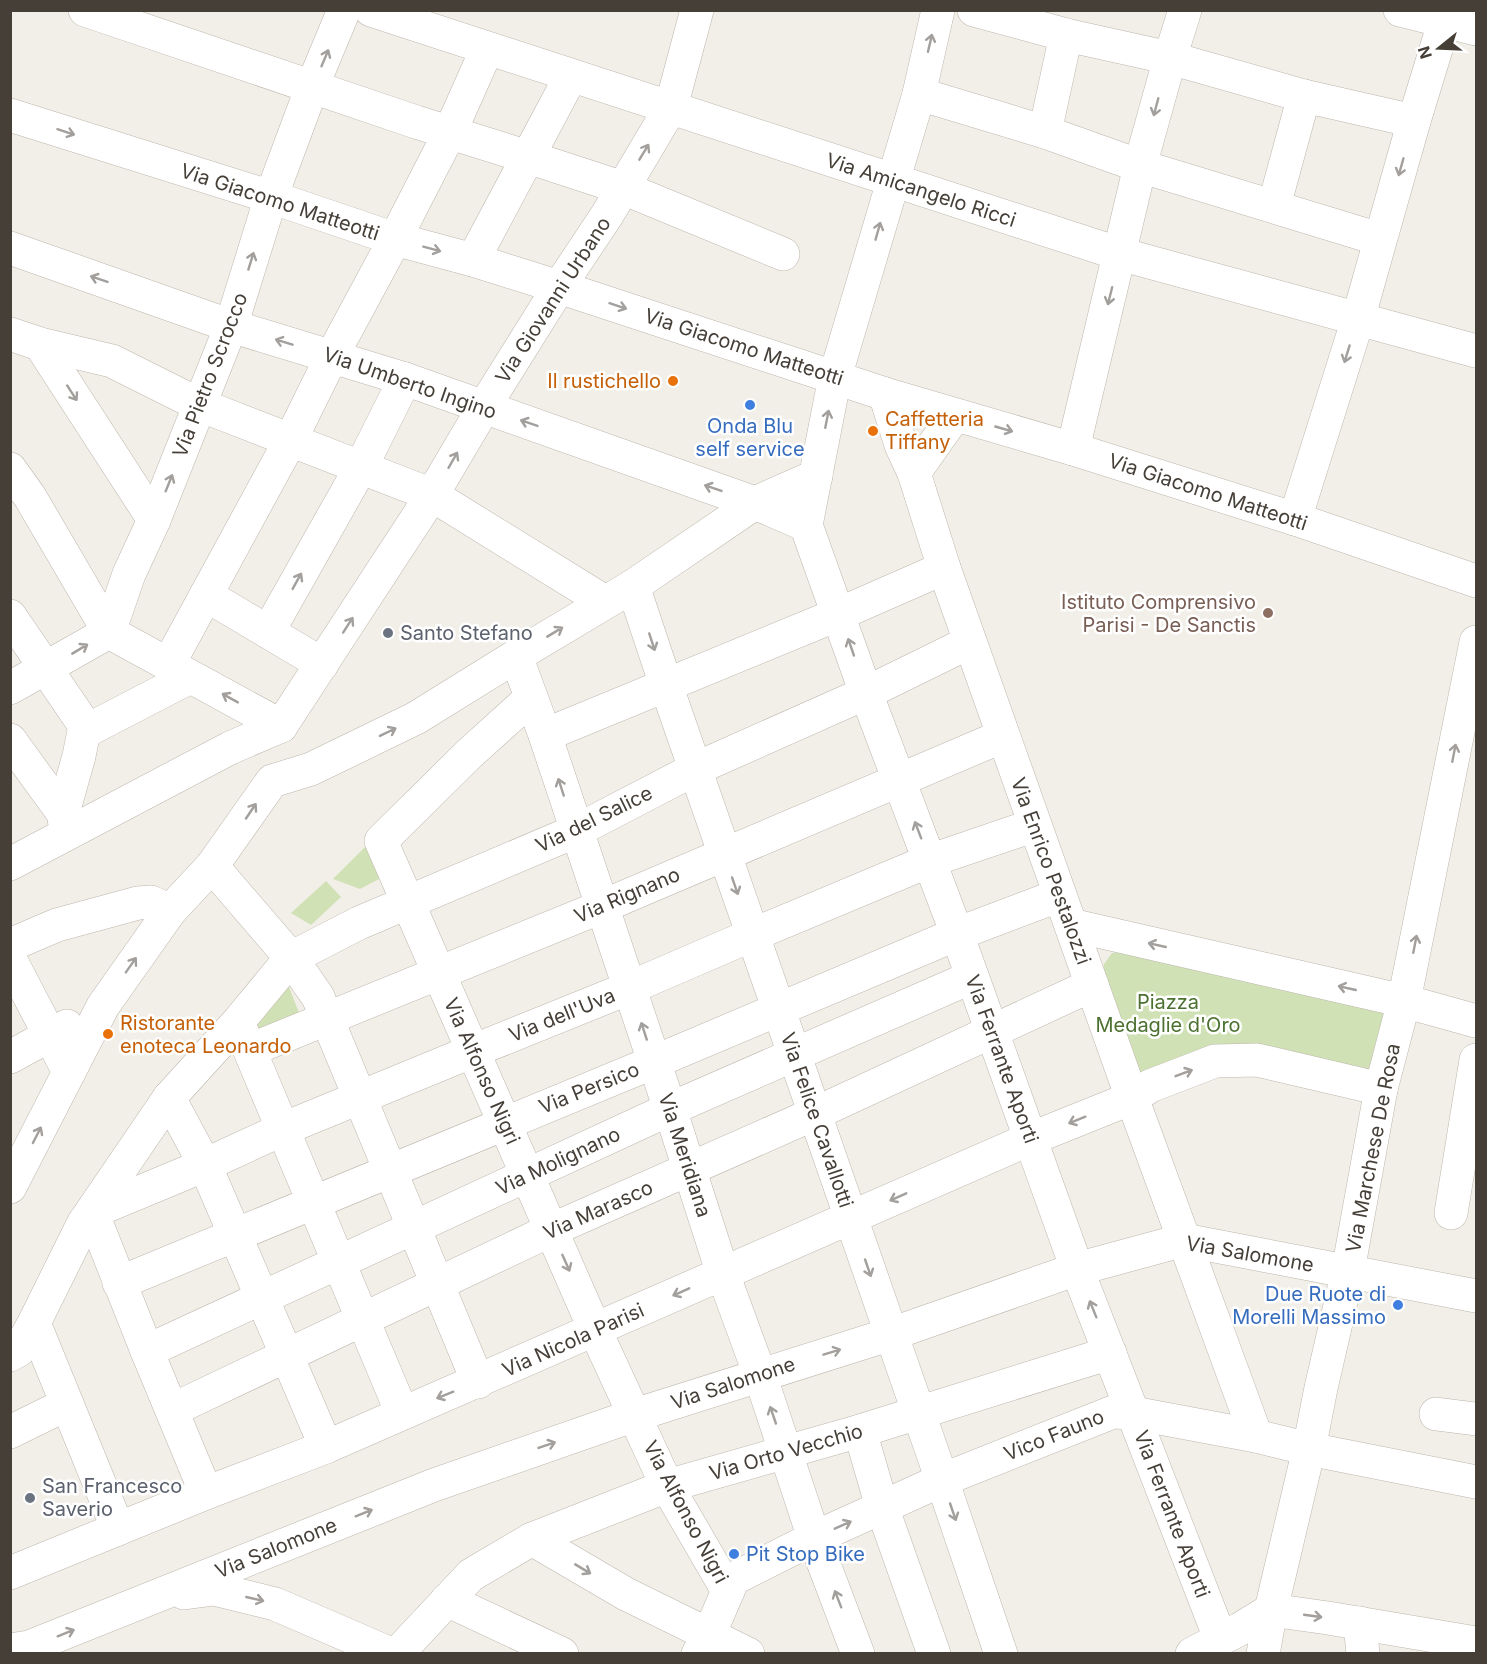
<svg xmlns="http://www.w3.org/2000/svg" width="1487" height="1664" viewBox="0 0 1487 1664" font-family="Inter,sans-serif">
	<style>
		.green { fill: #d0e2b5 }
		.lines { fill: none; stroke-linecap: round; stroke-linejoin: round }
		.minor-casing { stroke: #bdb6ac; stroke-width: 34 }
		.minor { stroke: #fff; stroke-width: 33 }
		.oneway { stroke: #a29f9c }
		.food-dot { fill: #e8710a; stroke: #fff; stroke-width: 2 }
		.shop-dot { fill: #3f7fe0; stroke: #fff; stroke-width: 2 }
		.education-dot { fill: #8d6e63; stroke: #fff; stroke-width: 2 }
		.worship-dot { fill: #6b7280; stroke: #fff; stroke-width: 2 }
		.labels { text-anchor: middle; stroke-width: 5; stroke-linejoin: round; paint-order: stroke }
		.street-label { font-size: 20px; fill: #453f38; stroke: #fff }
		.food-label { font-size: 20px; fill: #c56008; stroke: #fff; text-anchor: start }
		.shop-label { font-size: 20px; fill: #366cbe; stroke: #fff }
		.education-label { font-size: 20px; fill: #785e54; stroke: #fff; text-anchor: end }
		.worship-label { font-size: 20px; fill: #5b616d; stroke: #fff; text-anchor: start }
		.park-label { font-size: 20px; fill: #4c7131; stroke: #fff }
	</style>
	<rect width="100%" height="100%" fill="#f2efe9"/>
	<g class="green">
		<path d="M366 846 381 878 360 889 333 879Z"/>
		<path d="M326 881 341 897 311 925 291 913Z"/>
		<path d="M1125 952 1385 1011 1370 1073 1139 1076 1102 978 1104 964 1112 953Z"/>
		<path d="M286 979 299 1013 255 1030 253 1019Z"/>
	</g>
	<g class="lines">
		<g class="minor-casing">
			<g id="minor">
				<path d="M85 10 416 122 528 157 623 188 783 254"/>
				<path d="M371 10 1120 254 1476 351"/>
				<path d="M938 10 919 94 835 377 806 525 866 693 957 934 1077 1269 1220 1638"/>
				<path d="M974 10 1066 35 1170 58 1304 96 1414 121"/>
				<path d="M1400 10 1476 29"/>
				<path d="M919 94 1045 132 1140 166 1379 239"/>
				<path d="M10 115 271 197 395 239 473 260 559 287 885 394 1073 449 1295 519 1476 581"/>
				<path d="M1045 132 1066 35"/>
				<path d="M1274 206 1304 96"/>
				<path d="M10 248 231 326 405 379 755 503 806 525"/>
				<path d="M473 260 571 76"/>
				<path d="M10 334 40 344 112 361 200 405 432 495 605 602"/>
				<path d="M40 344 154 520"/>
				<path d="M885 394 901 445 914 473 944 568 1132 1098 1256 1436"/>
				<path d="M1073 449 1140 166 1170 58 1185 10"/>
				<path d="M10 469 30 497 109 632 281 726"/>
				<path d="M914 473 955 415"/>
				<path d="M1295 519 1358 319 1414 121 1448 10"/>
				<path d="M633 586 666 685 942 1480 1001 1654"/>
				<path d="M206 595 322 664"/>
				<path d="M10 616 85 726 79 756 63 813"/>
				<path d="M268 632 361 467 405 379"/>
				<path d="M516 656 545 735 670 1109 723 1274 760 1375 814 1538 858 1654"/>
				<path d="M168 665 291 439 332 356 395 239 450 132 487 49"/>
				<path d="M10 688 109 632 129 574 154 520 231 326 271 197 312 87 344 10"/>
				<path d="M531 698 469 754 381 841 595 1330 667 1486 728 1591"/>
				<path d="M281 726 432 495 484 407 559 287 607 215 671 107 697 10"/>
				<path d="M84 732 190 677"/>
				<path d="M545 735 839 614 944 568"/>
				<path d="M10 740 63 813 66 829"/>
				<path d="M10 864 230 748 281 726"/>
				<path d="M212 866 291 958 318 997 478 1382"/>
				<path d="M1071 925 1404 1001 1476 1021"/>
				<path d="M10 945 57 925 138 903 151 902 170 911"/>
				<path d="M10 959 69 1072"/>
				<path d="M242 1032 402 1413"/>
				<path d="M250 1050 601 907 1003 736"/>
				<path d="M10 1057 67 1026"/>
				<path d="M169 1098 205 1165 326 1447"/>
				<path d="M10 1187 103 1006 170 911 212 866 272 781 311 769 416 718 516 656 633 586 755 503 816 476"/>
				<path d="M1451 1213 1476 1060"/>
				<path d="M119 1283 654 1062 957 934 1060 895"/>
				<path d="M147 1351 670 1109 972 977"/>
				<path d="M10 1355 19 1350 34 1323"/>
				<path d="M172 1410 551 1230 814 1114 1092 985"/>
				<path d="M1436 1414 1476 1419"/>
				<path d="M860 1431 882 1507 934 1654"/>
				<path d="M10 1432 67 1404"/>
				<path d="M206 1493 147 1351 92 1212 205 1165 283 1129 473 1051 629 988 752 935 929 861 1035 825"/>
				<path d="M118 1529 34 1323 83 1224 169 1098 238 1022 291 958 359 923 576 831 695 769 866 693 970 642"/>
				<path d="M532 1539 626 1594 748 1654"/>
				<path d="M10 1573 206 1493 326 1447 1030 1139 1132 1098 1150 1086 1215 1061 1257 1060 1381 1089"/>
				<path d="M184 1593 214 1589 275 1604 391 1654"/>
				<path d="M447 1600 562 1654"/>
				<path d="M1360 1623 1363 1654"/>
				<path d="M10 1650 29 1647 434 1485 635 1415 891 1334 1077 1269 1184 1240 1476 1296"/>
				<path d="M397 1654 471 1575 532 1539 667 1486 860 1431 1110 1353"/>
				<path d="M698 1654 709 1635 733 1579 814 1538 942 1480 1113 1412 1133 1413 1256 1436 1309 1449 1476 1482"/>
				<path d="M1192 1654 1240 1629 1271 1610 1328 1618 1476 1643"/>
				<path d="M1263 1654 1271 1610 1309 1449 1321 1388 1348 1271 1381 1089 1404 1001 1476 642"/>
			</g>
		</g>
		<use href="#minor" class="minor"/>
	</g>
	<defs><path id="oneway-shaft" d="M-6 0H5M1.5-3L5.5 0L1.5 3" fill="none" stroke-width="1.6" stroke-linecap="round" stroke-linejoin="round" transform="scale(1.5)"/></defs>
	<g class="oneway">
		<use href="#oneway-shaft" transform="translate(930 43) rotate(-77)"/>
		<use href="#oneway-shaft" transform="translate(325 58) rotate(-67)"/>
		<use href="#oneway-shaft" transform="translate(1156 107) rotate(105)"/>
		<use href="#oneway-shaft" transform="translate(66 132) rotate(18)"/>
		<use href="#oneway-shaft" transform="translate(644 152) rotate(-59)"/>
		<use href="#oneway-shaft" transform="translate(1401 167) rotate(106)"/>
		<use href="#oneway-shaft" transform="translate(878 231) rotate(-74)"/>
		<use href="#oneway-shaft" transform="translate(432 249) rotate(15)"/>
		<use href="#oneway-shaft" transform="translate(251 261) rotate(-73)"/>
		<use href="#oneway-shaft" transform="translate(99 279) rotate(-161)"/>
		<use href="#oneway-shaft" transform="translate(1110 296) rotate(104)"/>
		<use href="#oneway-shaft" transform="translate(618 306) rotate(18)"/>
		<use href="#oneway-shaft" transform="translate(284 342) rotate(-163)"/>
		<use href="#oneway-shaft" transform="translate(1347 354) rotate(107)"/>
		<use href="#oneway-shaft" transform="translate(72 393) rotate(57)"/>
		<use href="#oneway-shaft" transform="translate(827 419) rotate(-79)"/>
		<use href="#oneway-shaft" transform="translate(529 423) rotate(-161)"/>
		<use href="#oneway-shaft" transform="translate(1004 429) rotate(16)"/>
		<use href="#oneway-shaft" transform="translate(453 460) rotate(-60)"/>
		<use href="#oneway-shaft" transform="translate(169 483) rotate(-68)"/>
		<use href="#oneway-shaft" transform="translate(713 488) rotate(-161)"/>
		<use href="#oneway-shaft" transform="translate(297 581) rotate(-61)"/>
		<use href="#oneway-shaft" transform="translate(348 625) rotate(-57)"/>
		<use href="#oneway-shaft" transform="translate(555 632) rotate(-31)"/>
		<use href="#oneway-shaft" transform="translate(652 642) rotate(72)"/>
		<use href="#oneway-shaft" transform="translate(851 647) rotate(-109)"/>
		<use href="#oneway-shaft" transform="translate(80 649) rotate(-31)"/>
		<use href="#oneway-shaft" transform="translate(230 698) rotate(-151)"/>
		<use href="#oneway-shaft" transform="translate(388 732) rotate(-26)"/>
		<use href="#oneway-shaft" transform="translate(1454 753) rotate(-79)"/>
		<use href="#oneway-shaft" transform="translate(561 787) rotate(-108)"/>
		<use href="#oneway-shaft" transform="translate(251 811) rotate(-56)"/>
		<use href="#oneway-shaft" transform="translate(918 830) rotate(-111)"/>
		<use href="#oneway-shaft" transform="translate(735 886) rotate(71)"/>
		<use href="#oneway-shaft" transform="translate(1415 944) rotate(-79)"/>
		<use href="#oneway-shaft" transform="translate(1157 945) rotate(-167)"/>
		<use href="#oneway-shaft" transform="translate(131 965) rotate(-55)"/>
		<use href="#oneway-shaft" transform="translate(1347 988) rotate(-167)"/>
		<use href="#oneway-shaft" transform="translate(644 1031) rotate(-108)"/>
		<use href="#oneway-shaft" transform="translate(1184 1073) rotate(-21)"/>
		<use href="#oneway-shaft" transform="translate(1077 1120) rotate(158)"/>
		<use href="#oneway-shaft" transform="translate(37 1135) rotate(-63)"/>
		<use href="#oneway-shaft" transform="translate(898 1197) rotate(156)"/>
		<use href="#oneway-shaft" transform="translate(566 1263) rotate(66)"/>
		<use href="#oneway-shaft" transform="translate(868 1268) rotate(71)"/>
		<use href="#oneway-shaft" transform="translate(681 1292) rotate(156)"/>
		<use href="#oneway-shaft" transform="translate(1093 1309) rotate(-112)"/>
		<use href="#oneway-shaft" transform="translate(832 1352) rotate(-17)"/>
		<use href="#oneway-shaft" transform="translate(445 1395) rotate(158)"/>
		<use href="#oneway-shaft" transform="translate(773 1415) rotate(-109)"/>
		<use href="#oneway-shaft" transform="translate(547 1445) rotate(-19)"/>
		<use href="#oneway-shaft" transform="translate(953 1512) rotate(71)"/>
		<use href="#oneway-shaft" transform="translate(364 1513) rotate(-22)"/>
		<use href="#oneway-shaft" transform="translate(843 1525) rotate(-24)"/>
		<use href="#oneway-shaft" transform="translate(583 1569) rotate(31)"/>
		<use href="#oneway-shaft" transform="translate(255 1599) rotate(13)"/>
		<use href="#oneway-shaft" transform="translate(838 1599) rotate(-111)"/>
		<use href="#oneway-shaft" transform="translate(1313 1616) rotate(8)"/>
		<use href="#oneway-shaft" transform="translate(66 1633) rotate(-22)"/>
	</g>
	<g class="food-dot">
		<circle cx="673" cy="381" r="6"/>
		<circle cx="873" cy="431" r="6"/>
		<circle cx="108" cy="1034" r="6"/>
	</g>
	<g class="shop-dot">
		<circle cx="750" cy="405" r="6"/>
		<circle cx="1398" cy="1305" r="6"/>
		<circle cx="734" cy="1554" r="6"/>
	</g>
	<circle class="education-dot" cx="1268" cy="613" r="6"/>
	<g class="worship-dot">
		<circle cx="388" cy="633" r="6"/>
		<circle cx="30" cy="1498" r="6"/>
	</g>
	<g class="labels">
		<g class="street-label">
			<text transform="translate(921 190) rotate(18)" y="7">Via Amicangelo Ricci</text>
			<text transform="translate(280 202) rotate(18)" y="7">Via Giacomo Matteotti</text>
			<text transform="translate(553 300) rotate(-57)" y="7">Via Giovanni Urbano</text>
			<text transform="translate(744 347) rotate(18)" y="7">Via Giacomo Matteotti</text>
			<text transform="translate(210 375) rotate(-69)" y="7">Via Pietro Scrocco</text>
			<text transform="translate(410 383) rotate(19)" y="7">Via Umberto Ingino</text>
			<text transform="translate(1208 492) rotate(18)" y="7">Via Giacomo Matteotti</text>
			<text transform="translate(594 819) rotate(-26)" y="7">Via del Salice</text>
			<text transform="translate(1051 871) rotate(70)" y="7">Via Enrico Pestalozzi</text>
			<text transform="translate(627 895) rotate(-23)" y="7">Via Rignano</text>
			<text transform="translate(562 1015) rotate(-22)" y="7">Via dell'Uva</text>
			<text transform="translate(1002 1059) rotate(70)" y="7">Via Ferrante Aporti</text>
			<text transform="translate(482 1071) rotate(66)" y="7">Via Alfonso Nigri</text>
			<text transform="translate(589 1088) rotate(-22)" y="7">Via Persico</text>
			<text transform="translate(817 1120) rotate(71)" y="7">Via Felice Cavallotti</text>
			<text transform="translate(1373 1148) rotate(-79)" y="7">Via Marchese De Rosa</text>
			<text transform="translate(685 1155) rotate(72)" y="7">Via Meridiana</text>
			<text transform="translate(558 1161) rotate(-25)" y="7">Via Molignano</text>
			<text transform="translate(598 1210) rotate(-24)" y="7">Via Marasco</text>
			<text transform="translate(1250 1254) rotate(10)" y="7">Via Salomone</text>
			<text transform="translate(573 1340) rotate(-24)" y="7">Via Nicola Parisi</text>
			<text transform="translate(733 1383) rotate(-18)" y="7">Via Salomone</text>
			<text transform="translate(1054 1435) rotate(-22)" y="7">Vico Fauno</text>
			<text transform="translate(786 1452) rotate(-16)" y="7">Via Orto Vecchio</text>
			<text transform="translate(686 1512) rotate(62)" y="7">Via Alfonso Nigri</text>
			<text transform="translate(1172 1514) rotate(69)" y="7">Via Ferrante Aporti</text>
			<text transform="translate(276 1548) rotate(-22)" y="7">Via Salomone</text>
		</g>
		<g class="food-label">
			<text x="661" y="388" text-anchor="end">Il rustichello</text>
			<text x="885" y="426">Caffetteria<tspan x="885" dy="23">Tiffany</tspan></text>
			<text x="120" y="1030">Ristorante<tspan x="120" dy="23">enoteca Leonardo</tspan></text>
		</g>
		<g class="shop-label">
			<text x="750" y="433">Onda Blu<tspan x="750" dy="23">self service</tspan></text>
			<text x="1386" y="1301" text-anchor="end">Due Ruote di<tspan x="1386" dy="23">Morelli Massimo</tspan></text>
			<text x="746" y="1561" text-anchor="start">Pit Stop Bike</text>
		</g>
		<g class="education-label">
			<text x="1256" y="609">Istituto Comprensivo<tspan x="1256" dy="23">Parisi - De Sanctis</tspan></text>
		</g>
		<g class="worship-label">
			<text x="400" y="640">Santo Stefano</text>
			<text x="42" y="1493">San Francesco<tspan x="42" dy="23">Saverio</tspan></text>
		</g>
		<g class="park-label">
			<text x="1168" y="1009">Piazza<tspan x="1168" dy="23">Medaglie d'Oro</tspan></text>
		</g>
	</g>
	<rect width="1487" height="1664" fill="none" stroke="#453f38" stroke-width="24"/>
	<g transform="translate(1439 48) rotate(252)" stroke="#ffffff" stroke-width="4.5" paint-order="stroke">
	<path d="M0-4.5L10 22L0 15L-10 22Z" fill="#453f38"/>
	<text y="-9" font-size="16" font-weight="bold" text-anchor="middle" fill="#453f38">N</text>
	</g>
</svg>
